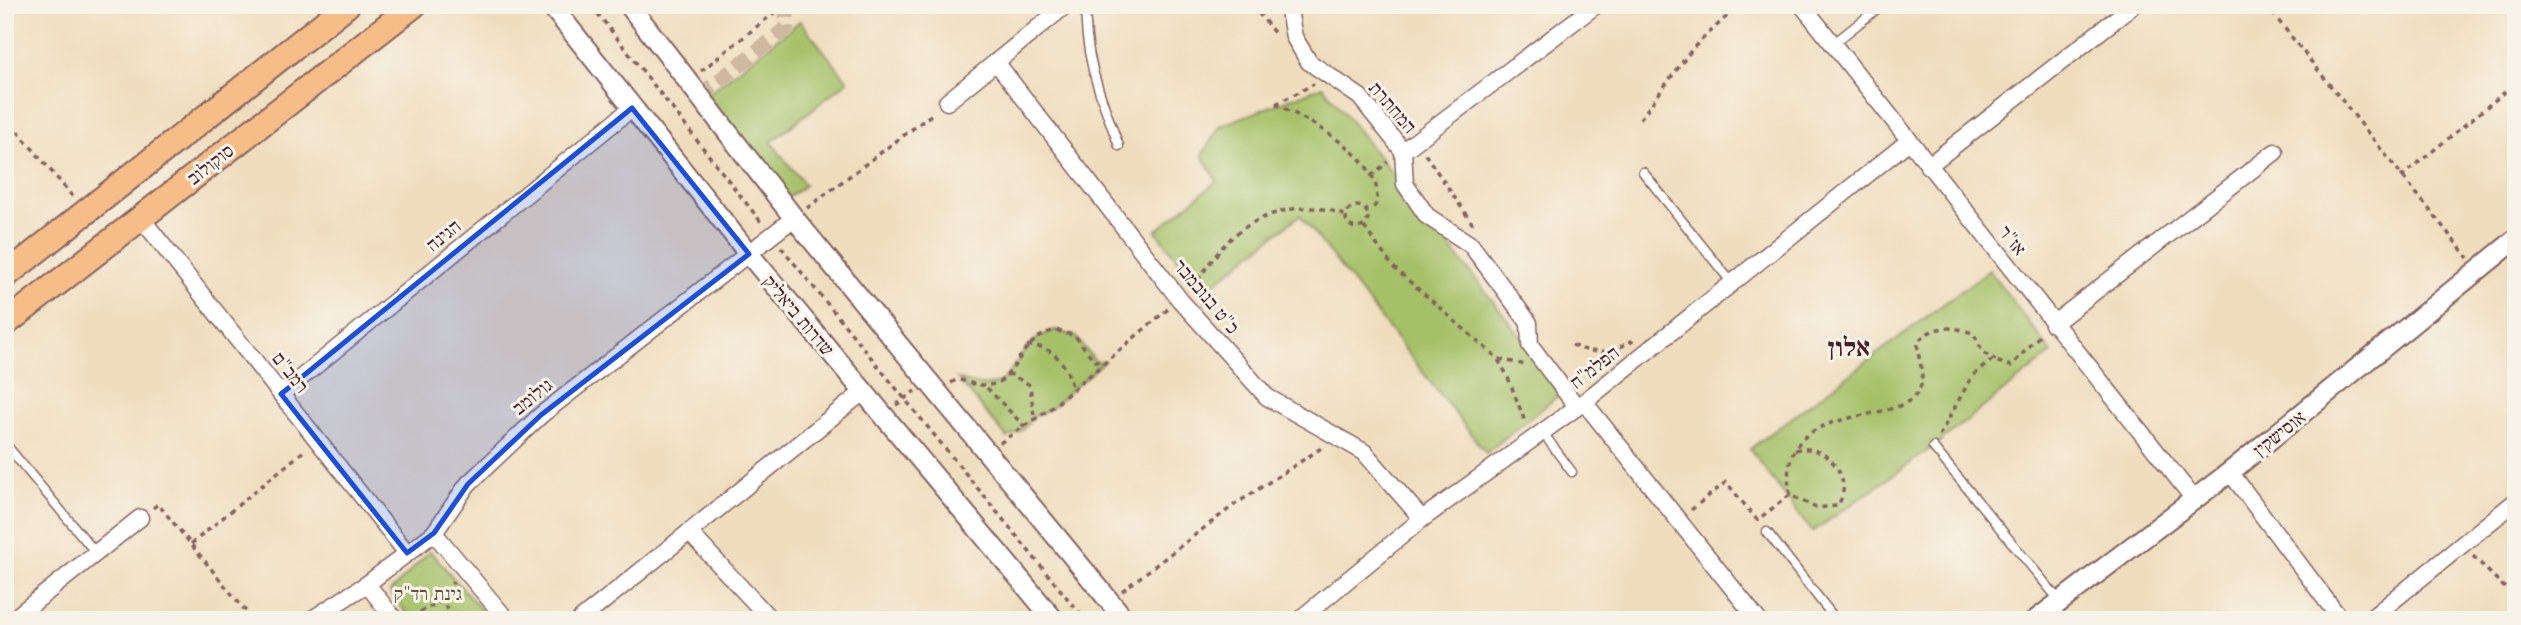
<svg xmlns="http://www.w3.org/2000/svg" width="2521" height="625" viewBox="0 0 2521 625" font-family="'Old Standard TT','Frank Ruhl Libre',serif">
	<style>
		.green { fill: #a5c168; stroke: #78704a; stroke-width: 2 }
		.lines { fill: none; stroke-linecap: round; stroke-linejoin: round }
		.minor-tunnel { stroke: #cfb7a1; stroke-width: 16; stroke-dasharray: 16 8; stroke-linecap: butt }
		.service-casing { stroke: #84625e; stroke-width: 11 }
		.minor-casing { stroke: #84625e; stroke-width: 19 }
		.tertiary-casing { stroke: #84625e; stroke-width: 23 }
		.primary-casing { stroke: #84625e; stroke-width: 28 }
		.path { stroke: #84625e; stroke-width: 3.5; stroke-dasharray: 5 5; stroke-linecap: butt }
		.service { stroke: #fff; stroke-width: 8 }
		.minor { stroke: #fff; stroke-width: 16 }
		.tertiary { stroke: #fff; stroke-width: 19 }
		.primary { stroke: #f7bd88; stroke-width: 24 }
		.marked { fill: #1d4ed8; fill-opacity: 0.2; stroke: #1d4ed8; stroke-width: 5; stroke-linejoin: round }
		.labels { text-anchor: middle; stroke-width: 6; stroke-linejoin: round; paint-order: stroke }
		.street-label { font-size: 19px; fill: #4a1f2b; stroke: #f7f3e8 }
		.park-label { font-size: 19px; fill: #65503d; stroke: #f7f3e8 }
		.district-label { font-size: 26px; font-weight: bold; fill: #4a1f2b; stroke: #f7f3e8 }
	</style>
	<rect width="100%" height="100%" fill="#f7f3e8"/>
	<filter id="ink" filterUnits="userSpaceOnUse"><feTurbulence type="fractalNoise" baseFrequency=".0143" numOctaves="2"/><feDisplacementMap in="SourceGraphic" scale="14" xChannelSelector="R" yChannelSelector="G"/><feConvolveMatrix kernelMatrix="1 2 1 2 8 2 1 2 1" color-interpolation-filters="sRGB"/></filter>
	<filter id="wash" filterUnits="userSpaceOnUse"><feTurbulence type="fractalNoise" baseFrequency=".00686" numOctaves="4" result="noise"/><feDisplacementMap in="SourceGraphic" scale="28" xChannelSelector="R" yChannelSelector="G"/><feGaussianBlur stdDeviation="1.57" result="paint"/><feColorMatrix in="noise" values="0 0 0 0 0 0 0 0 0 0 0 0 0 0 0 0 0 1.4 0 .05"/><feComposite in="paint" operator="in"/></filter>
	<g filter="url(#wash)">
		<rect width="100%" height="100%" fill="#f0ddbe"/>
		<g class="green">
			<path d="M800 21 848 81 771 142 805 185 789 197 707 94Z"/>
			<path d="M1323 86 1564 391 1486 453 1300 215 1203 292 1156 231 1217 181 1202 155 1220 126Z"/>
			<path d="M1989 270 2052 353 1933 447 1812 532 1750 449Z"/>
			<path d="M1055 330 1075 336 1095 361H1104L1050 409 1034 416 1022 430 1007 438 958 379C1023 404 1003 346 1055 330Z"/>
			<path d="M430 551 490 620H412L390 592Z"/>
		</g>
	</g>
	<g filter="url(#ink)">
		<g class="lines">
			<path class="minor-tunnel" d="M700 96 786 29 787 5"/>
			<g class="service-casing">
				<g id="service">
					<path d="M1086 5C1083 56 1102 100 1119 146"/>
					<path d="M2130 8 2144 5"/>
					<path d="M1833 44 1882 5"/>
					<path d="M1643 172 1732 283"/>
					<path d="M1543 433 1572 472"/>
					<path d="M8 447 96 553"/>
					<path d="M1933 447 2059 600"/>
					<path d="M1767 532 1836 620"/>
				</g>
			</g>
			<g class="minor-casing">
				<g id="minor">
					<path d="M1288 5 1294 37 1309 62 1360 97 1403 151 1405 184 1427 216 1471 245 1529 323 1530 345 1577 407"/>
					<path d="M1802 5 2194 499"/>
					<path d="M996 62 1180 300 1267 397 1364 452 1422 519"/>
					<path d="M947 102 1066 5"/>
					<path d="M1403 151 1596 5"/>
					<path d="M1928 166 2130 8 2128 5"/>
					<path d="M141 218 407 553"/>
					<path d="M2053 324 2275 152"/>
					<path d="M281 394 632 108"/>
					<path d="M1584 402 1758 620"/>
					<path d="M2230 472 2341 620"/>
					<path d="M689 532 771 620"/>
					<path d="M434 533 507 620"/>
					<path d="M367 584 395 620"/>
					<path d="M12 620 140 518"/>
					<path d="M311 620 367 584 434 533 468 484 541 415 794 218"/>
					<path d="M580 620 863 392"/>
					<path d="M1299 620 1422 519 1584 402 1909 141"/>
					<path d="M2369 620 2516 501"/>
				</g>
			</g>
			<g class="tertiary-casing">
				<g id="tertiary">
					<path d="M551 5 749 254 1054 620"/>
					<path d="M629 5 794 218 1125 620"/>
					<path d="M2036 620 2230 472 2516 239"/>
				</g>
			</g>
			<g class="primary-casing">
				<g id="primary">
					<path d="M5 276 347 5"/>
					<path d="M5 324 414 5"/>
				</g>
			</g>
			<g class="path">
				<path d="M591 5 761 222"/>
				<path d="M1252 5 1276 35"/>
				<path d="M2266 5 2468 258"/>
				<path d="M701 71 784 5"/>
				<path d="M1276 104C1307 120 1391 161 1375 206L1366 210"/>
				<path d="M1276 104 1314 84"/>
				<path d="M5 116 73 197"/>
				<path d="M1640 119 1693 48 1739 5"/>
				<path d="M1425 154 1474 226"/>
				<path d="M1371 176 1388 162"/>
				<path d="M2401 177 2516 83"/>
				<circle cx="1357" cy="217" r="11"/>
				<path d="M807 208 935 112"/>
				<path d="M1364 227 1393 267 1497 358 1507 375 1526 424"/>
				<path d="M781 247 1085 620"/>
				<path d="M1192 288C1204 272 1215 254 1229 240 1258 212 1308 198 1346 216"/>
				<path d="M1572 345C1595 355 1610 354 1631 341L1633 343"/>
				<path d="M1027 346C1053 344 1069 366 1072 389"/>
				<path d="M1499 359 1526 365"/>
				<path d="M1008 373 1030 385 1034 416"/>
				<path d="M951 383 958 379C1023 404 1003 346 1055 330L1075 336 1095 361H1104"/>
				<path d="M987 388 1025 427"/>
				<path d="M896 405 915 391"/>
				<path d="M1939 436 1972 376 1992 360 2011 366 2041 334"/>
				<path d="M1000 443C1016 431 1034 420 1050 409L1168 309"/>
				<path d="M1795 450C1825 441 1857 480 1837 506L1816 508 1790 495C1772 391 1908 434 1921 385 1925 370 1916 356 1918 342 1931 325 1954 325 1974 334L1983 353 1996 360"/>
				<path d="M153 508 158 504 253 620"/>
				<path d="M1691 510 1726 482 1757 520 1790 495"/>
				<path d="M191 544 305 450"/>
				<path d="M2473 556 2516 599"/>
				<path d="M1122 591 1234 505 1323 447"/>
				<path d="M441 601 453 582"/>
				<path d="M411 617 441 601 456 620"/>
			</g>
			<use href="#service" class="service"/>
			<use href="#minor" class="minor"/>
			<use href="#tertiary" class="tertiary"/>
			<use href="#primary" class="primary"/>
		</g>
	</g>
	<path class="marked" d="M632 108 749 254 541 415 468 484 434 533 407 553 281 394Z"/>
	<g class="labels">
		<g class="street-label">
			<text transform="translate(1393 107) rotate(49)" y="7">המחתרת</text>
			<text transform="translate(210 164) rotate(-38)" y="7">סוקולוב</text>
			<text transform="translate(443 235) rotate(-39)" y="7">הגינה</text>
			<text transform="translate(2013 240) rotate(52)" y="7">אז"ר</text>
			<text transform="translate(1207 296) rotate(50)" y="7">כ"ט בנובמבר</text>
			<text transform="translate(799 315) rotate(50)" y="7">שדרות ביאליק</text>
			<text transform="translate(1594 367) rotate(-38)" y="7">הפלמ"ח</text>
			<text transform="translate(291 372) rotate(52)" y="7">רמב"ם</text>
			<text transform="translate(532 396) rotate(-39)" y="7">גולומב</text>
			<text transform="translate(2279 433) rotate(-39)" y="7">אוסישקין</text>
		</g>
		<g class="park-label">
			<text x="428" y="600">גינת רד"ק</text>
		</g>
		<g class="district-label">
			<text x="1849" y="356">אלון</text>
		</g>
	</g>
	<rect width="2521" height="625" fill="none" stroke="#f7f3e8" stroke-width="28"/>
</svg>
